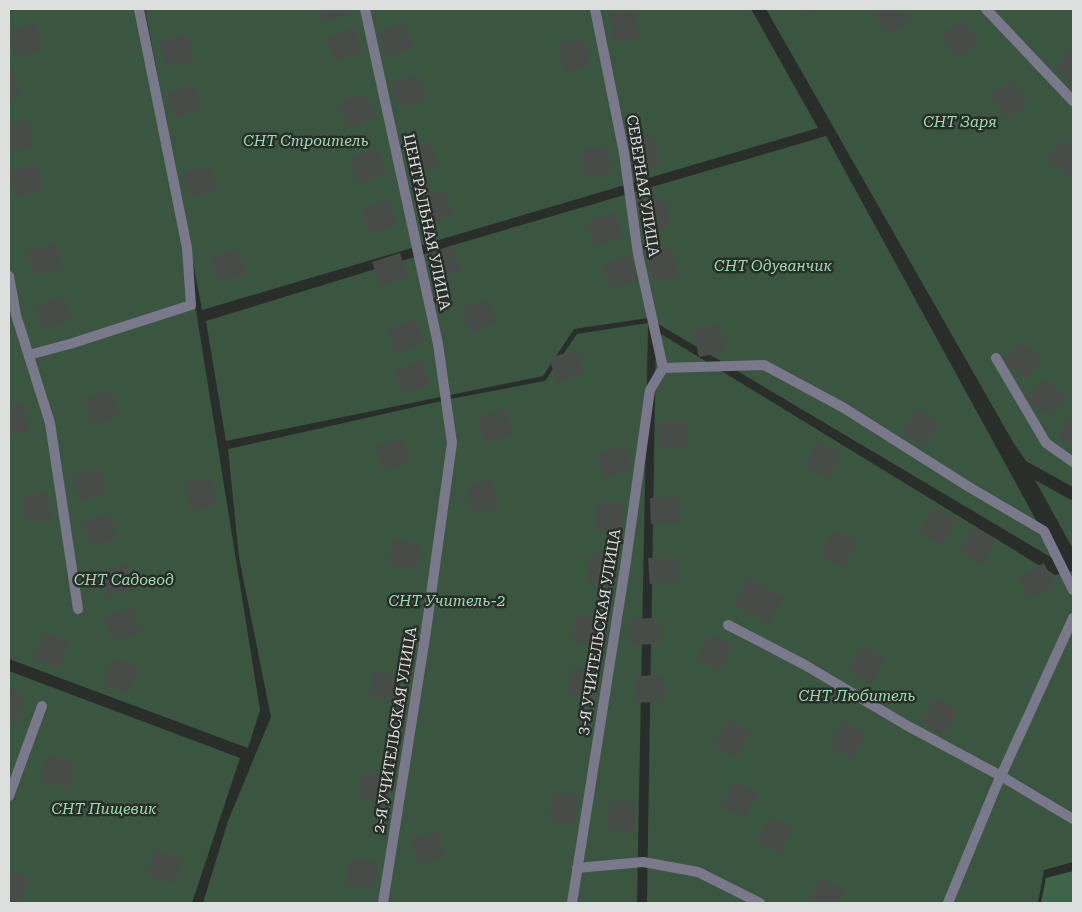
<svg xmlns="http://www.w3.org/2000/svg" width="1082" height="912" viewBox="0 0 1082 912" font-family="'Roboto Serif',serif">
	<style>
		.green { fill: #3a5641 }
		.forest { fill: #3e6549 }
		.building { fill: #484c49 }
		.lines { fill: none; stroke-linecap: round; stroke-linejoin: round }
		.lane { stroke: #7a798b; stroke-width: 10 }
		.street { stroke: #7a798b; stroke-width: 10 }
		.labels { text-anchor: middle; stroke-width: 5; stroke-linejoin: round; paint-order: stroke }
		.park-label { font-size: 15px; font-style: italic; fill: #9cddad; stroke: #2a2e2b }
		.street-label { font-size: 15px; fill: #dcdfdd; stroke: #2a2e2b }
	</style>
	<rect width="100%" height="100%" fill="#2a2e2b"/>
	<g class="green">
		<path d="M9 9H141L170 148 260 710 248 748 9 659Z"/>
		<path d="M145 9H751L818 128 202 310Z"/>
		<path d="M766 9H1073V487L1026 461 1013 442Z"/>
		<path d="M826 136 1059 562 648 318 574 329 543 376 226 441 206 321 457 244Z"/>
		<path d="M648 323 637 903H203L228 821 271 717 239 557 228 449 450 399 545 381 577 334Z"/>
		<path d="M656 331 1055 575 1073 571V862L1044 870 1038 903H647Z"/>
		<path d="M1035 480 1073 501V549Z"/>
		<path d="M9 671 240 758 192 903H9Z"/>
	</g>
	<path class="forest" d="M1073 871V903H1041L1046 878Z"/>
	<g class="building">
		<path d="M320 9H350L352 12 324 22Z"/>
		<path d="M634 9 640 38 614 43 609 15Z"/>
		<path d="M803 9H819L807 16Z"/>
		<path d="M876 9H903L911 21 889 35 873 11Z"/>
		<path d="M963 19 979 44 957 58 941 34Z"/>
		<path d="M405 23 414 47 387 57 378 32Z"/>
		<path d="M35 24 43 49 15 57 9 32Z"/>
		<path d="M353 28 362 53 335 62 326 38Z"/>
		<path d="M187 34 194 60 166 67 159 42Z"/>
		<path d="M584 39 590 67 564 72 558 43Z"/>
		<path d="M1073 47V85L1055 69Z"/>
		<path d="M13 72 21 97 9 100V73Z"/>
		<path d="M418 74 427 99 400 108 391 84Z"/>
		<path d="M1013 80 1028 104 1006 119 991 94Z"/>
		<path d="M194 85 200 110 173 118 166 93Z"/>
		<path d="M366 94 375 119 348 128 339 103Z"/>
		<path d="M26 120 33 146 9 153V125Z"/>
		<path d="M654 137 660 165 634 170 629 141Z"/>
		<path d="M1063 139 1073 147V172L1069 177 1047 159Z"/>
		<path d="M430 141 439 166 412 175 403 150Z"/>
		<path d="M607 145 612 173 586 178 581 150Z"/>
		<path d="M377 148 385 173 358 183 349 158Z"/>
		<path d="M37 164 44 189 16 197 9 172Z"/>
		<path d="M210 166 217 191 189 198 182 173Z"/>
		<path d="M444 190 453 215 426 225 417 200Z"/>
		<path d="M665 197 670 226 644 231 639 202Z"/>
		<path d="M389 199 397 224 370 234 362 209Z"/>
		<path d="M615 212 623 237 596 246 587 222Z"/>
		<path d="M55 243 62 268 35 276 27 251Z"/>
		<path d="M453 245 462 270 435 280 426 255Z"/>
		<path d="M239 249 246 274 218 282 211 256Z"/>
		<path d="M673 249 678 278 653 282 647 254Z"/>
		<path d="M400 253 408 278 381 287 372 262Z"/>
		<path d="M629 255 638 280 611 289 602 265Z"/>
		<path d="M64 296 71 321 43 329 36 304Z"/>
		<path d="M488 299 497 323 470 333 461 308Z"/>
		<path d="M415 320 424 344 396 354 387 329Z"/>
		<path d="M719 324 725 352 699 357 693 329Z"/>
		<path d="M1018 342 1042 358 1027 380 1004 363Z"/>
		<path d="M577 350 584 375 557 383 549 358Z"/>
		<path d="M422 360 430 385 403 395 394 370Z"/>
		<path d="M1042 378 1066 394 1051 416 1027 400Z"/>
		<path d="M112 391 119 416 92 425 84 399Z"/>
		<path d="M25 403 28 432 9 434V405Z"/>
		<path d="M919 408 940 425 922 447 901 431Z"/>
		<path d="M506 409 513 435 485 443 478 417Z"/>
		<path d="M1072 414 1073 415V446L1058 436Z"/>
		<path d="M687 421 688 447 659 448 658 422Z"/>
		<path d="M402 438 410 463 382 471 375 446Z"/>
		<path d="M818 441 841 453 828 479 805 466Z"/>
		<path d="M625 446 632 471 604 479 597 454Z"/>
		<path d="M100 468 107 493 80 501 72 476Z"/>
		<path d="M211 477 216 506 190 510 185 482Z"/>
		<path d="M492 480 498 508 472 514 466 486Z"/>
		<path d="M48 492 52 520 26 523 22 495Z"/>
		<path d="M679 497 680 523 651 524 650 498Z"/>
		<path d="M597 501 623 503 621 532 595 530Z"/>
		<path d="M933 507 957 519 943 545 920 532Z"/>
		<path d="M110 513 117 538 90 546 82 521Z"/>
		<path d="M973 527 996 539 983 565 960 552Z"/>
		<path d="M834 530 857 542 844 568 820 555Z"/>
		<path d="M392 539 420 543 417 569 388 565Z"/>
		<path d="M590 554 616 556 614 585 588 583Z"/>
		<path d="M677 557 678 583 650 584 648 558Z"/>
		<path d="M127 563 135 589 107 597 100 571Z"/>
		<path d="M1044 563 1055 586 1029 599 1018 576Z"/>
		<path d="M748 578 784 598 769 624 733 605Z"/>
		<path d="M132 608 140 633 112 641 105 616Z"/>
		<path d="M575 614 601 616 599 645 573 643Z"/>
		<path d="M658 618 659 644 630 645 629 619Z"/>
		<path d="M44 633 69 641 59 669 34 660Z"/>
		<path d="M710 634 733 646 720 672 697 660Z"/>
		<path d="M862 646 885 658 872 684 848 671Z"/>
		<path d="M113 658 138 666 128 694 103 685Z"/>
		<path d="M571 667 597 669 595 698 569 696Z"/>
		<path d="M373 671 402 676 398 702 370 697Z"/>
		<path d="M664 675 665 701 637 703 635 676Z"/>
		<path d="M9 690 25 696 16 723 9 720Z"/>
		<path d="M935 697 958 710 944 735 921 723Z"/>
		<path d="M728 720 751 732 737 758 714 745Z"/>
		<path d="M843 721 866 734 853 759 829 747Z"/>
		<path d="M48 754 76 763 68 788 40 780Z"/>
		<path d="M363 772 392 776 388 802 359 798Z"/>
		<path d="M735 781 758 793 745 818 721 806Z"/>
		<path d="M551 793 577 795 575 824 549 822Z"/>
		<path d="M609 801 635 803 633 832 607 830Z"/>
		<path d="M770 816 793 828 780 854 757 842Z"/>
		<path d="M439 831 445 857 417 864 411 838Z"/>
		<path d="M155 850 182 859 175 884 147 875Z"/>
		<path d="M350 858 379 862 375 888 346 884Z"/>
		<path d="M9 871 28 877 21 902 9 898Z"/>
		<path d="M821 877 845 890 838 903H808Z"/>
	</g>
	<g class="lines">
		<g class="lane">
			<path d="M9 276 16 315 50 423 78 609"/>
			<path d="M29 355 73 343 191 305 187 248 139 9"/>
			<path d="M996 358 1046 443 1073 462"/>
			<path d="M663 368 764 365 844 408 969 487 1044 531 1073 590"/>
			<path d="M728 625 805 665 906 725 1001 776 1073 819"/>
			<path d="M9 796 42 706"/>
			<path d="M577 868 643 862 698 872 760 903"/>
			<path d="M948 903 995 789 1073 618"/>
		</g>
		<g class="street">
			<path d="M365 9 438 344 452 443 426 631 383 903"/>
			<path d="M986 9 1073 101"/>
			<path d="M572 903 626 561 650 390 663 368 638 254 624 153 595 9"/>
		</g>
	</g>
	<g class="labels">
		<g class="park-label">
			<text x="960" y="127">СНТ Заря</text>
			<text x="306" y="146">СНТ Строитель</text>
			<text x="773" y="271">СНТ Одуванчик</text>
			<text x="124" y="585">СНТ Садовод</text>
			<text x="447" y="606">СНТ Учитель-2</text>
			<text x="857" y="701">СНТ Любитель</text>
			<text x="104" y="814">СНТ Пищевик</text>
		</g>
		<g class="street-label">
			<text transform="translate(643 186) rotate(81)" y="5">СЕВЕРНАЯ УЛИЦА</text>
			<text transform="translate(427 222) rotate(78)" y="5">ЦЕНТРАЛЬНАЯ УЛИЦА</text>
			<text transform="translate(599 632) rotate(-81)" y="5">3-Я УЧИТЕЛЬСКАЯ УЛИЦА</text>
			<text transform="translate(395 730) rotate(-81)" y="5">2-Я УЧИТЕЛЬСКАЯ УЛИЦА</text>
		</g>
	</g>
	<rect width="1082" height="912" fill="none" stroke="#dcdfdd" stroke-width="20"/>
</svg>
